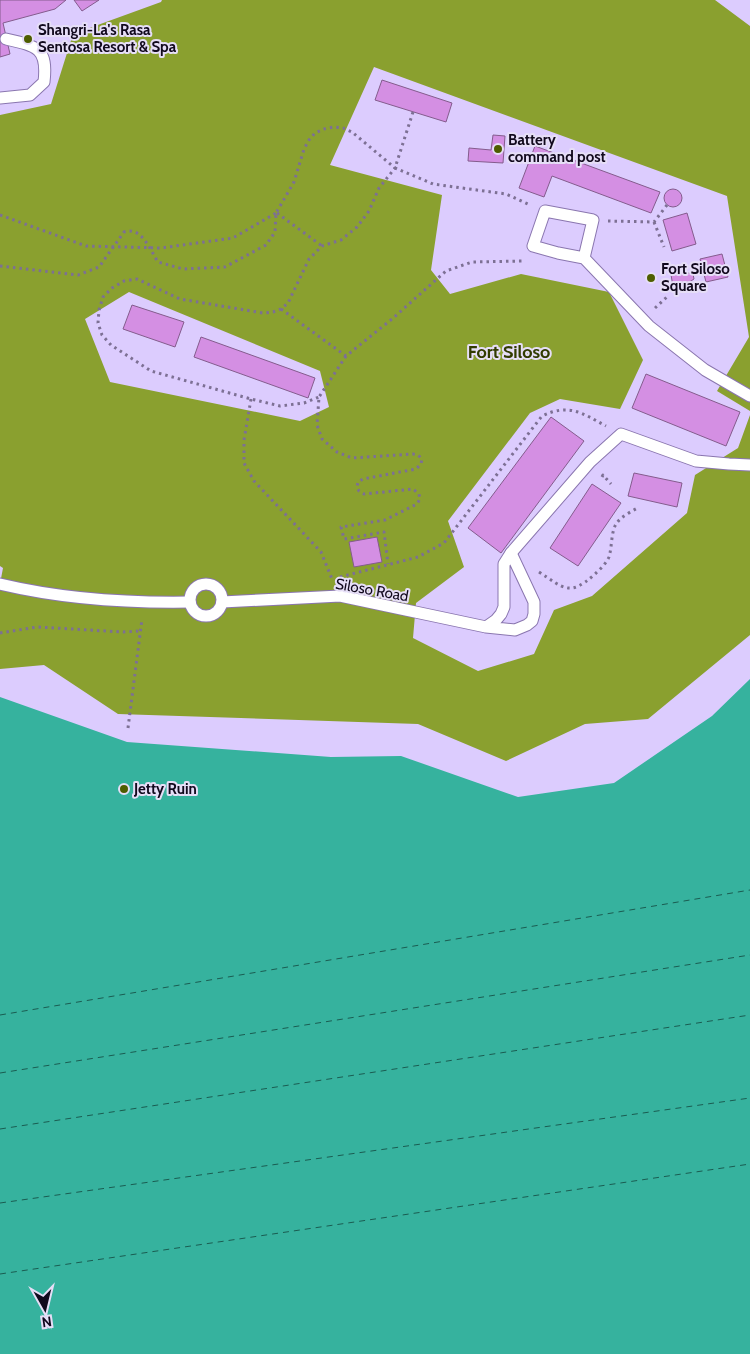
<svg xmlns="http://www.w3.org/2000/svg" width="750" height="1354" viewBox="0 0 750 1354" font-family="Cabin,sans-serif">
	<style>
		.forest { fill: #8aa02f; fill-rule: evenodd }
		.water { fill: #36b29e }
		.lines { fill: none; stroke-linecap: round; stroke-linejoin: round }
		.ferry { stroke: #1a5c51; stroke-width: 1; stroke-dasharray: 6 5; stroke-linecap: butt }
		.building { fill: #d48fe3; stroke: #845c8d }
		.lane-casing { stroke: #8a76af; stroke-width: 13 }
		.path { stroke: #7d7094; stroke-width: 3; stroke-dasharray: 2.5 4; stroke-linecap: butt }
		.lane { stroke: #fff; stroke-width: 11 }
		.path-bridge { stroke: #7d7094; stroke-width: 3; stroke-dasharray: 2.5 4; stroke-linecap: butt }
		.poi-dot { fill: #4e5d00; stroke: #e6def7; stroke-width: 2 }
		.labels { text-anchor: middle; stroke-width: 4; stroke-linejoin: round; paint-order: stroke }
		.poi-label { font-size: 15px; font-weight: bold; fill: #11091d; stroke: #e6def7; text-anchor: start }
		.street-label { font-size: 15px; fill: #11091d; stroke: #e6def7 }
		.quarter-label { font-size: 18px; font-weight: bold; fill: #313b00; stroke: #e6def7 }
	</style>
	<rect width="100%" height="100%" fill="#dcccfe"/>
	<path class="forest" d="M162 0H715L750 26V411L717 391 749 337 727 196 374 67 330 165 442 195 431 270 450 294 521 274 609 292 643 360 620 409 560 399 530 413 448 521 464 567 416 603 413 638 478 671 534 654 554 610 592 596 687 513 695 475 738 448 750 415V635L648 719 585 724 506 761 418 724 118 714 44 665 0 669V584L3 568 0 566V115L51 104 73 34 161 2ZM129 292 320 371 329 407 300 421 110 382 85 319Z"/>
	<path class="water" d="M750 679V1354H0V697L127 742 331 757 401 756 518 797 614 783 712 716Z"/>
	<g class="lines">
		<g class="ferry">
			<path d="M0 1015 750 890"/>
			<path d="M0 1073 750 955"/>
			<path d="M0 1129 750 1015"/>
			<path d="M0 1203 750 1098"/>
			<path d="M0 1274 750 1164"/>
		</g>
	</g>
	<g class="building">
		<path d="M0 0H66L55 9 3 23 10 54 0 57Z"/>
		<path d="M74 0H99L82 11Z"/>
		<path d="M382 80 452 103 446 122 375 100Z"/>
		<path d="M493 135 505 136 503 163 468 161 469 148 491 150Z"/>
		<path d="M535 146 660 192 651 213 552 176 544 197 519 188Z"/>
		<circle cx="673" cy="198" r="9"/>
		<path d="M687 213 696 244 672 251 663 220Z"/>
		<path d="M722 254 728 277 706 282 700 259Z"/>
		<path d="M670 269 693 274 694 279 674 292Z"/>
		<path d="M132 305 184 322 175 347 123 329Z"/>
		<path d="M201 337 315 378 308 398 194 357Z"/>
		<path d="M646 374 740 412 726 446 632 408Z"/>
		<path d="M551 417 584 441 501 553 468 528Z"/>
		<path d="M634 473 682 483 677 507 628 496Z"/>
		<path d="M592 484 621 503 578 566 550 548Z"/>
		<path d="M377 537 382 562 354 567 349 542Z"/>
	</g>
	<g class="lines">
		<g class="lane-casing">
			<g id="lane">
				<path d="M0 98 30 95 44 82C48 48 37 46 6 39"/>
				<path d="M584 258 593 220 545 211 533 246 558 253 584 258 649 326 705 370 750 396"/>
				<path d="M511 553 590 462 621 434 696 461 729 464 750 465"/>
				<path d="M0 584C63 599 126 603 190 602"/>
				<circle cx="206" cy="600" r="16"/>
				<path d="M222 602 340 596 486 627 515 630 527 625 532 621 534 614V602L511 553 504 564V607L501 614 496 620 486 627"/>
			</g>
		</g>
		<g class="path">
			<path d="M413 112 395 168 433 184 506 194 530 205"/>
			<path d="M277 213 322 246"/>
			<path d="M608 221 654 222 667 205"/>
			<path d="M654 222 664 247"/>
			<path d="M0 266 78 275 99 267 124 232C142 226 150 250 158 262L183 269 225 267 266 245 275 232 276 213 294 182 304 149 309 140 315 133 324 129 334 127 343 128 352 132 395 168 379 188 369 211 357 227 341 240 322 246 309 259 288 303 281 309 273 312 263 313 180 299 137 279 124 281 112 288 103 297 99 310 98 323 102 335 111 345 151 371 251 399 280 406 304 403 319 397"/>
			<path d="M655 308 668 296"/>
			<path d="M281 309 346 356 392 319 446 271 472 262 523 261"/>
			<path d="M346 356 319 397 317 425 322 439 337 452 352 458 413 454 418 455 422 459 421 464 416 469 363 479 358 482 357 487 359 491 364 494 413 489 419 494 420 499 417 504 385 520 341 527 344 539 384 532 388 564"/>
			<path d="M251 399 244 440V463L254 481 321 552 332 579"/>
			<path d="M602 477 603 475 611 484"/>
			<path d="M539 572C564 588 569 597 594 575 599 570 606 564 609 557 612 547 611 535 615 526 619 517 631 512 639 507"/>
			<path d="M340 577 418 557 444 543 542 416C569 403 582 413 606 426"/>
			<path d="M0 633 37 627 123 632 140 631"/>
			<path d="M128 728 142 619"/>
		</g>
		<use href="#lane" class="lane"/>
		<path class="path-bridge" d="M0 215 86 246 161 248 233 238 276 213"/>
	</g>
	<g class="poi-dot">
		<circle cx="28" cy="39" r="5"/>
		<circle cx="498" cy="149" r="5"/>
		<circle cx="651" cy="278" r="5"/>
		<circle cx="124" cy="789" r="5"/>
	</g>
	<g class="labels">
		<g class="poi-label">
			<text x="38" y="35">Shangri-La's Rasa<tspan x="38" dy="17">Sentosa Resort &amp; Spa</tspan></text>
			<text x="508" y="145">Battery<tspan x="508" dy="17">command post</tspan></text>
			<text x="661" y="274">Fort Siloso<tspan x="661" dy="17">Square</tspan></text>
			<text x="134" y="794">Jetty Ruin</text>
		</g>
		<g class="street-label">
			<text transform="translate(372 590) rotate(10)" y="5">Siloso Road</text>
		</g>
		<g class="quarter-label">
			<text x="509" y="358">Fort Siloso</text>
		</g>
	</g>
	<g transform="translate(45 1309) rotate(172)" stroke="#e6def7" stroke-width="4" paint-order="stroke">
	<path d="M0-4L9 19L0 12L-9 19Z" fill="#11091d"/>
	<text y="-8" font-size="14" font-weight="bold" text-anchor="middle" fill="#11091d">N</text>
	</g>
</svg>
